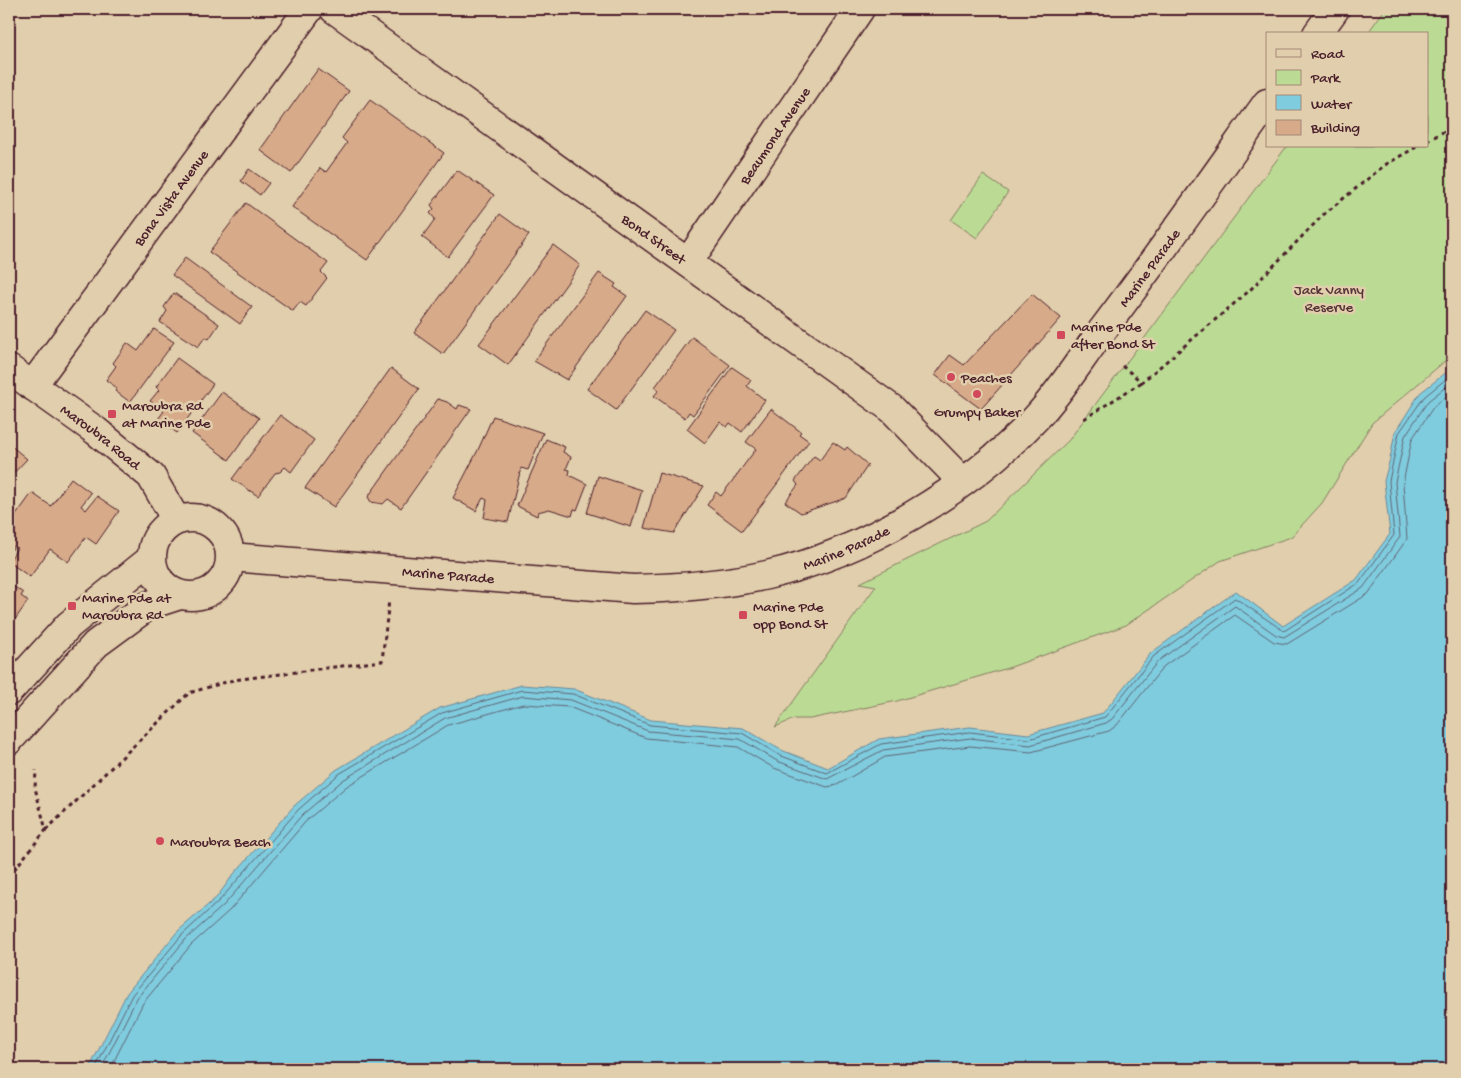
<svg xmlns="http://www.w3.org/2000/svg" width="1461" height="1078" viewBox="0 0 1461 1078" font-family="'Gochi Hand',sans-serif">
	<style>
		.green { fill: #bbdb94; stroke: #827d60 }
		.water { fill: #7fccdf; stroke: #6a8797 }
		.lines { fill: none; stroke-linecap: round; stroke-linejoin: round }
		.shore { stroke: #5f6473; stroke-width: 1 }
		.building { fill: #d7aa89; stroke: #4a1f2b }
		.minor-casing { stroke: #4a1f2b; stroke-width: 31 }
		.path { stroke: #4a1f2b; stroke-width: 3; stroke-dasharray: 4 4; stroke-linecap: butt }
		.minor { stroke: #e1ceac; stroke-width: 28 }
		.poi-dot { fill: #d1495b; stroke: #e1ceac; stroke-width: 2 }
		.labels { text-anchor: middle; stroke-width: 5; stroke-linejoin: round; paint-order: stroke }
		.street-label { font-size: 15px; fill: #4a1f2b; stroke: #e1ceac }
		.park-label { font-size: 15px; fill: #553236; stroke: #e1ceac }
		.poi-label { font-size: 15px; fill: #4a1f2b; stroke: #e1ceac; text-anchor: start }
	</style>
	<rect width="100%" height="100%" fill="#e1ceac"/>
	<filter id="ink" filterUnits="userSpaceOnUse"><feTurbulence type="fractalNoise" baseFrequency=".02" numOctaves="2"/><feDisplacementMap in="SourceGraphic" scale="10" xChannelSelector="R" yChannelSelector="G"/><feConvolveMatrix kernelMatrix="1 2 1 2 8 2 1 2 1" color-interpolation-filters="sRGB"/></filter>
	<g filter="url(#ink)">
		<g class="green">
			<path d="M1385 9H1452V355L1372 423 1322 503 1291 537 1220 561 1126 625 1011 667 897 701 810 719H794L775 727 876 586 860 583 986 521 1069 440 1287 146H1427V34H1367Z"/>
			<path d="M983 175 1008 192 977 238 951 220Z"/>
		</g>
		<path class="water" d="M1452 368V1069H89L127 993 177 932 217 897 233 875 294 806 336 770 440 708 522 685 574 689 651 720 743 728 781 750 828 768 879 739 970 727 1028 734 1103 713 1151 653 1236 591 1283 626 1356 580 1390 534 1384 481 1390 459 1395 432 1420 393Z"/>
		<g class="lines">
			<g class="shore">
				<path d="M95 1069 132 995 181 936 220 900 298 810 339 774 442 713 522 690 573 694 650 725 742 733 779 755 827 773 881 744 970 732 1029 739 1105 717 1154 656 1235 598 1284 631 1359 583 1394 535 1389 481 1399 433 1424 397 1452 374"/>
				<path d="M101 1069 137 998 185 940 224 905 302 815 343 780 445 718 523 696 571 700 648 731 740 739 777 761 827 779 883 750 970 738 1030 745 1106 723 1112 719 1158 661 1235 606 1276 635 1284 637 1363 588 1400 537 1395 482 1405 436 1428 401 1452 382"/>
				<path d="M110 1069 143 1003 191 945 230 910 307 820 347 786 448 725 523 704 569 707 646 738 738 747 774 768 827 787 837 785 885 757 970 746 1031 752 1109 731 1117 725 1164 666 1235 615 1274 642 1287 644 1368 594 1407 539 1403 483 1412 439 1434 406 1452 392"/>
			</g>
		</g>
		<g class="building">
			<path d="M318 69 349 91 291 173 260 150Z"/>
			<path d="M370 100 444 153 367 260 292 207 320 168 326 172 347 143 342 138Z"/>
			<path d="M249 169 269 183 260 195 241 181Z"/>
			<path d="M457 170 494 195 448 257 422 237 435 219 430 213 434 209 431 205Z"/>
			<path d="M246 203 328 263 321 272 327 278 306 306 300 302 293 311 209 252Z"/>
			<path d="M500 214 529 235 443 354 414 333Z"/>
			<path d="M553 245 580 265 508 365 479 344Z"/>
			<path d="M185 258 252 307 240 324 172 275Z"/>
			<path d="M599 273 616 284 614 287 627 296 567 380 534 361Z"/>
			<path d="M174 293 219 324 209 339 205 337 198 347 160 322 167 311 164 307Z"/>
			<path d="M1032 294 1061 318 981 409 935 375 950 355 964 365Z"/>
			<path d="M645 310 674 330 616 410 587 389Z"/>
			<path d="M154 329 174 342 130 402 115 391 117 388 106 380 116 366 113 363 127 343 138 351Z"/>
			<path d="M692 337 730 365 693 415 689 412 685 418 654 396 659 390 655 387Z"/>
			<path d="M177 358 213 384 177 433 158 419 164 411 150 401 159 390 156 387Z"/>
			<path d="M732 367 751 380 747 386 765 400 742 432 730 423 727 427 720 422 705 443 687 429Z"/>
			<path d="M391 368 419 389 334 507 305 488Z"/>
			<path d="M222 392 259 418 229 460 192 433Z"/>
			<path d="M438 399 447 402 457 409 459 405 471 409 401 508 388 499 383 504 371 502 368 497Z"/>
			<path d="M771 409 801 432 799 434 809 441 742 531 707 505 716 492 721 496 756 449 746 442Z"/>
			<path d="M280 415 314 440 291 472 285 467 280 472 275 473 258 496 232 479Z"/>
			<path d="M493 416 543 433 528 470 521 468 508 522 484 518 487 500 483 498 476 511 453 498 478 450Z"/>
			<path d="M546 439 565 447 563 452 571 457 566 469 570 470 569 475 587 484 577 510 574 509 572 516 549 509 538 512 537 516 517 506Z"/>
			<path d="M833 442 845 450 847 447 868 465 846 498 801 513 785 502 798 485 795 481 814 456 820 460Z"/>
			<path d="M9 444 27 459 9 478Z"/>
			<path d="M659 473 704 486 674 533 644 528Z"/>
			<path d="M598 476 642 490 631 527 587 513Z"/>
			<path d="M71 478 91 493 81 506 86 510 97 496 119 511 96 544 86 537 68 562 50 549 30 577 9 562 17 548 14 546 9 554V514L14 518 32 493 51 506Z"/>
			<path d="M9 583 23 593 21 596 28 601 9 628Z"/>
		</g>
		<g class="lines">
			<g class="minor-casing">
				<g id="minor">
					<path id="s1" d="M334 9 892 409 963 482"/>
					<path d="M1317 34 1335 9"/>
					<path id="s2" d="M689 261 860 9"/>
					<path id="s3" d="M9 369 96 431 151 476 176 520"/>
					<path id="s4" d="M32 386 309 9"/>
					<circle cx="191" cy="557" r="39"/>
					<path id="s5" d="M231 557 633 589C678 588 723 585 767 575 864 553 970 489 1037 417 1061 391 1080 360 1101 332 1158 257 1212 180 1267 103"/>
					<path d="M9 691 69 625 151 559"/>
					<path d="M9 740 96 644 149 605 180 595"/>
				</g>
			</g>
			<g class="path">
				<path d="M1427 141 1452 127"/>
				<path d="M1122 366 1142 382 1249 291 1323 215 1385 165 1418 146"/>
				<path d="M1084 419 1142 382"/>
				<path d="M46 830 189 693 233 680 382 661 389 600"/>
				<path d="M9 876 46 830 35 788 36 770"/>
			</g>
			<use href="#minor" class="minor"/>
		</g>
	</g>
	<g class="poi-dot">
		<rect x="1056" y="330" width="10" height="10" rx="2.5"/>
		<circle cx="951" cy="377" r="5"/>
		<circle cx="977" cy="394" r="5"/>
		<rect x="107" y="409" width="10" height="10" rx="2.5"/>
		<rect x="67" y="601" width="10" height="10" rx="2.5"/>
		<rect x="738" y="610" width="10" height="10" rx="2.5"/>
		<circle cx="160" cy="841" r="5"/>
	</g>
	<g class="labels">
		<g class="street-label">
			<text dy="5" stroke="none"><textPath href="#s2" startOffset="152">Beaumond Avenue</textPath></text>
			<text dy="5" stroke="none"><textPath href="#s4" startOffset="234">Bona Vista Avenue</textPath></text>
			<text dy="5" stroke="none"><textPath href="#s1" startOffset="394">Bond Street</textPath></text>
			<text dy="5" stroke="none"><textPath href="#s5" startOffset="1042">Marine Parade</textPath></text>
			<text dy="5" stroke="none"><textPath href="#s3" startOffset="114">Maroubra Road</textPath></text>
			<text dy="5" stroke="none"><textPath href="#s5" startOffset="622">Marine Parade</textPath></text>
			<text dy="5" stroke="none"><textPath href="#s5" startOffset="218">Marine Parade</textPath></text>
		</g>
		<g class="park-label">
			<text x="1329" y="294">Jack Vanny<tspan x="1329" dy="17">Reserve</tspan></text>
		</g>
		<g class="poi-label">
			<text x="1071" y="331">Marine Pde<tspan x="1071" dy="17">after Bond St</tspan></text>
			<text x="961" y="382">Peaches</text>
			<text x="122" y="410">Maroubra Rd<tspan x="122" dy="17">at Marine Pde</tspan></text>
			<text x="977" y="416" text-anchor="middle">Grumpy Baker</text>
			<text x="82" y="602">Marine Pde at<tspan x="82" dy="17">Maroubra Rd</tspan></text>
			<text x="753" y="611">Marine Pde<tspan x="753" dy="17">opp Bond St</tspan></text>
			<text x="170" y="846">Maroubra Beach</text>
		</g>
	</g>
	<rect width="1461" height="1078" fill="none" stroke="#e1ceac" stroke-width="30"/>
	<rect x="15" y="15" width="1431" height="1048" fill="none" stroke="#4a1f2b" stroke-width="2" filter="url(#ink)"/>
	<rect x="1266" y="32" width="162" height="115" fill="#e1ceac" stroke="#a58878"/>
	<rect x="1276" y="49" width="25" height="8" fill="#e1ceac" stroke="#a58878"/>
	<text x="1311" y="58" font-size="15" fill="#4a1f2b">Road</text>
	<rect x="1276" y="70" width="25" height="15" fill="#bbdb94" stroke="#a58878"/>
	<text x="1311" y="82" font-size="15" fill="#4a1f2b">Park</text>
	<rect x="1276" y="95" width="25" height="15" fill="#7fccdf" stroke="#a58878"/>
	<text x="1311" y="108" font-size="15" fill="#4a1f2b">Water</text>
	<rect x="1276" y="120" width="25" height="15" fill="#d7aa89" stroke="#a58878"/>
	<text x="1311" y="132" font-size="15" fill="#4a1f2b">Building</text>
</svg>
